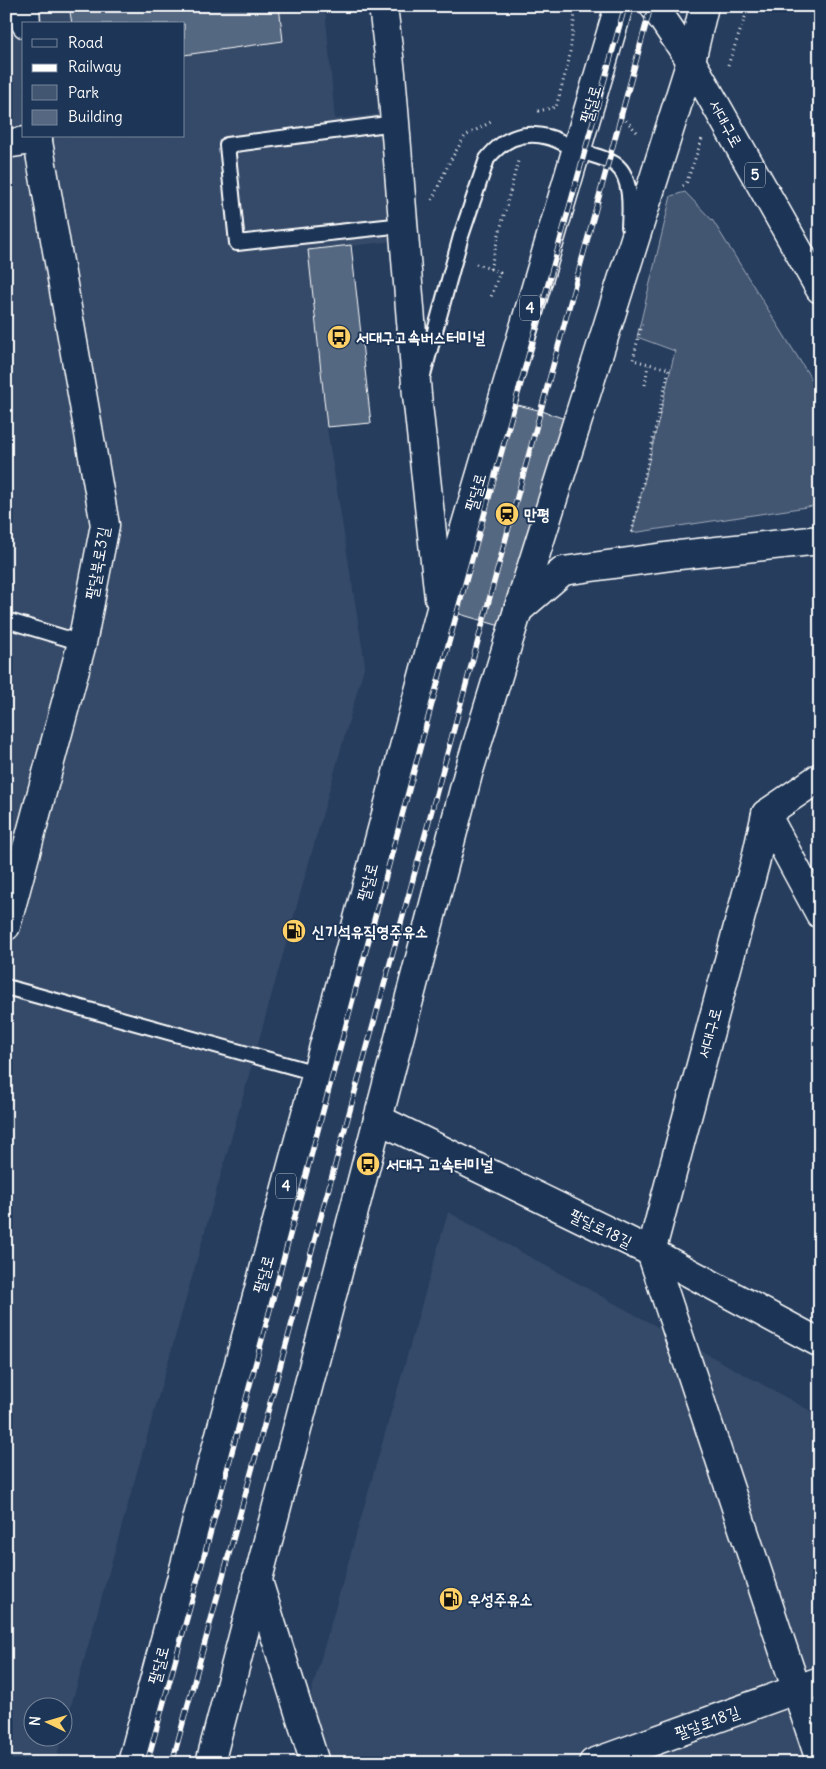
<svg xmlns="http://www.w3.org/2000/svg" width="826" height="1769" viewBox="0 0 826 1769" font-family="Delius,'Poor Story',sans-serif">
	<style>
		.built { fill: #344a68; fill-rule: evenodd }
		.green { fill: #425672; stroke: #a0aab8 }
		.building { fill: #556781; stroke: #fff }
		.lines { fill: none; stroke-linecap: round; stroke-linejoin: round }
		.lane-casing { stroke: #fff; stroke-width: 18 }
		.street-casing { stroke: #fff; stroke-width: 31 }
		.secondary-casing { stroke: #fff; stroke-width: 31 }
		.primary-casing { stroke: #fff; stroke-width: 31 }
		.path { stroke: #fff; stroke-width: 3; stroke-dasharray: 1 4; stroke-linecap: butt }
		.lane { stroke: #1d3557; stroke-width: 14 }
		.street { stroke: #1d3557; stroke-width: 28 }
		.secondary { stroke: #1d3557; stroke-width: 28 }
		.primary { stroke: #1d3557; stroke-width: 28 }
		.rail-casing { stroke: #fff; stroke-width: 5.5 }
		.rail { stroke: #1d3557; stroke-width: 4; stroke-dasharray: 11; stroke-linecap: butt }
		.labels { text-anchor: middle; stroke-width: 4; stroke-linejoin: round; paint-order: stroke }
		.shield { fill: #1d3557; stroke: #bbc2cd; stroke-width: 1 }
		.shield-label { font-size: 15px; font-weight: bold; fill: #fff }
		.street-label { font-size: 16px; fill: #fff; stroke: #1d3557 }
		.poi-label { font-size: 16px; font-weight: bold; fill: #fff; stroke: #1d3557; text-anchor: start }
	</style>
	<rect width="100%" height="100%" fill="#263d5e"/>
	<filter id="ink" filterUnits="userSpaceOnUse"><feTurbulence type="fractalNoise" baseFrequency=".02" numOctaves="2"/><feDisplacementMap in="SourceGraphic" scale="10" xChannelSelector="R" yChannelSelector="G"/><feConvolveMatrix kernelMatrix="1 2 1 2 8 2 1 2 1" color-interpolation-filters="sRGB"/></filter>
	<g filter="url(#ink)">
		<g class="built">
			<path d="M6 6H325L335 119 382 114 394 241 351 246 371 423 327 428 365 664 55 1763H6ZM24 24H184V136H24ZM32 1706H62V1736H32Z"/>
			<path d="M448 1212 820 1416V1763H291Z"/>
		</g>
		<path class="green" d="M685 192 713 221 820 393V505L632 533 675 351 637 337 671 196Z"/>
		<g class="building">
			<path d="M69 6H279L283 41 184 55V24H72Z"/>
			<path d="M351 245 371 423 327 427 308 250Z"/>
			<path d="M498 400 542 411 582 425 520 632 436 607Z"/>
		</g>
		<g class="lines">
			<g class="lane-casing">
				<g id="lane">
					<path d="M395 123 227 145 237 243 403 225"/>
					<path d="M423 375 461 236 487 159C502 140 522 130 548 137 560 140 571 148 583 152 592 155 609 159 616 165 632 177 630 209 629 227"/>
					<path d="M6 620 82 643"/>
					<path d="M6 987 316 1073"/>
				</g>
			</g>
			<g class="street-casing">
				<g id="street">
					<path d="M25 6 26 24"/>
					<path d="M6 144 38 139"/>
					<path d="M766 814 820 914"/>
					<path d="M6 926 82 643 105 525 37 136"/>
					<path d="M378 1119 651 1252 820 1343"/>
					<path d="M651 1252 820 1760"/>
					<path d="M651 1252 755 863 766 814 820 777"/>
					<path d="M257 1578 315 1763"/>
					<path d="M593 1763 820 1681"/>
				</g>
			</g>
			<g class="secondary-casing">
				<path id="secondary" d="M691 61 704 6"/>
			</g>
			<g class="primary-casing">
				<g id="primary">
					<path d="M383 6 391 73 417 395 439 598"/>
					<path d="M654 6 691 61 820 289"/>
					<path d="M518 610 563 571 679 555 820 540"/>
					<path d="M132 1763 441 609 619 6"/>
					<path d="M210 1763 468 774 518 610 691 61"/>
				</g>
			</g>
			<g class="path">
				<path d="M728 65 749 6"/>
				<path d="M538 111 556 107 569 60 576 6"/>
				<path d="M619 113 637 132"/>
				<path d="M683 186 686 184 702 139"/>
				<path d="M432 200 450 161 465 136 491 122"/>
				<path d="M476 264 500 272 491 297"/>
				<path d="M490 269 518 161"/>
				<path d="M645 385 648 365"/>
				<path d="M632 532 669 369 633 360 642 321"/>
			</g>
			<use href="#lane" class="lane"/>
			<use href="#street" class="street"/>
			<use href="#secondary" class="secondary"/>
			<use href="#primary" class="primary"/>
			<g class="rail-casing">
				<g id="rail">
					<path d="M147 1763 206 1549 431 707 625 6"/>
					<path d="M172 1763 651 6"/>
				</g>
			</g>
			<use href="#rail" class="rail"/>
		</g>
	</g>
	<defs>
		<g id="bus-disc" transform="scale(1.25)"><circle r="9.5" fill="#ffd166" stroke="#1d3557"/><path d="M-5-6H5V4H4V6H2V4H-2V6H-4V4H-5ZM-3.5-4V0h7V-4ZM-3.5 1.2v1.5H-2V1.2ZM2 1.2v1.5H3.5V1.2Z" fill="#111"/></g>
		<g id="station-disc" transform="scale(1.25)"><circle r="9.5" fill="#ffd166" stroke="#1d3557"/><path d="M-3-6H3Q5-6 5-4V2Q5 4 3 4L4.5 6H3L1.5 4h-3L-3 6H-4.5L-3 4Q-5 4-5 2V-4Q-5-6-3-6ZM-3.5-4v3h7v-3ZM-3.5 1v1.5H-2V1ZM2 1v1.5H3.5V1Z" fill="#111"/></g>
		<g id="fuel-disc" transform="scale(1.25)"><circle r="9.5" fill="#ffd166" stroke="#1d3557"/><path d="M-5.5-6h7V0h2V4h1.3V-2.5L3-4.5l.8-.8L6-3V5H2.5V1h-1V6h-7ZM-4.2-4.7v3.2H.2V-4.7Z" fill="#111"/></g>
	</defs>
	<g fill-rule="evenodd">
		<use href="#bus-disc" x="339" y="337"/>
		<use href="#station-disc" x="507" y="514"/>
		<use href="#fuel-disc" x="294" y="931"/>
		<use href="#bus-disc" x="368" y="1164"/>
		<use href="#fuel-disc" x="451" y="1599"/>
	</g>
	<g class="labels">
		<g class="shield">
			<rect x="745" y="162.5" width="20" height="25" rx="4"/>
			<rect x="520" y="295.5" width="20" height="25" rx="4"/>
			<rect x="276" y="1173.5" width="20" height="25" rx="4"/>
		</g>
		<g class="shield-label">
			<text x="755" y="180">5</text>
			<text x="530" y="313">4</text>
			<text x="286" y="1191">4</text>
		</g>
		<g class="street-label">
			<text transform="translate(590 104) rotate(-74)" y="6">팔달로</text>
			<text transform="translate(726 123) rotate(61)" y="6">서대구로</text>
			<text transform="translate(475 492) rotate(-74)" y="6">팔달로</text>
			<text transform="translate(97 563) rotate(-80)" y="6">팔달북로3길</text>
			<text transform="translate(367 882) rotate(-75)" y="6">팔달로</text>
			<text transform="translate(709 1033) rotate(-75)" y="6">서대구로</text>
			<text transform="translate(601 1228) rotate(26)" y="6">팔달로18길</text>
			<text transform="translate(263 1274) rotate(-75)" y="6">팔달로</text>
			<text transform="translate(158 1665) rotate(-75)" y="6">팔달로</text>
			<text transform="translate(707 1722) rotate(-20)" y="6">팔달로18길</text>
		</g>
		<g class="poi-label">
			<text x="356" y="343">서대구고속버스터미널</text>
			<text x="524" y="520">만평</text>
			<text x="312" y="937">신기석유직영주유소</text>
			<text x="386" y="1170">서대구 고속터미널</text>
			<text x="468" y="1605">우성주유소</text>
		</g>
	</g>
	<rect width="826" height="1769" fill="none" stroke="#1d3557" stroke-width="25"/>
	<rect x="12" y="12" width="801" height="1744" fill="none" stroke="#fff" stroke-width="2" filter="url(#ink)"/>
	<rect x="22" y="22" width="162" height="115" fill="#1d3557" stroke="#77869a"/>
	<rect x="32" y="39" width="25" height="8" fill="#1d3557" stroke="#77869a"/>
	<text x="68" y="48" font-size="15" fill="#ffffff">Road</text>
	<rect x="32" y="64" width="25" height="8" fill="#ffffff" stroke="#77869a"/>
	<text x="68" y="72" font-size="15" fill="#ffffff">Railway</text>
	<rect x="32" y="85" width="25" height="15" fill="#425672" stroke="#77869a"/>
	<text x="68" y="98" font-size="15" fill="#ffffff">Park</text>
	<rect x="32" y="110" width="25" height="15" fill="#556781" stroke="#77869a"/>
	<text x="68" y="122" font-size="15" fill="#ffffff">Building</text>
	<g transform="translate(48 1722) rotate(275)"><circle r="24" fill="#1d3557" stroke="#77869a"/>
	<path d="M0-4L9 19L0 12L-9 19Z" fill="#ffd166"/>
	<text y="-8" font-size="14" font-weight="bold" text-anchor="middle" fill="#ffffff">N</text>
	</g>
</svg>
